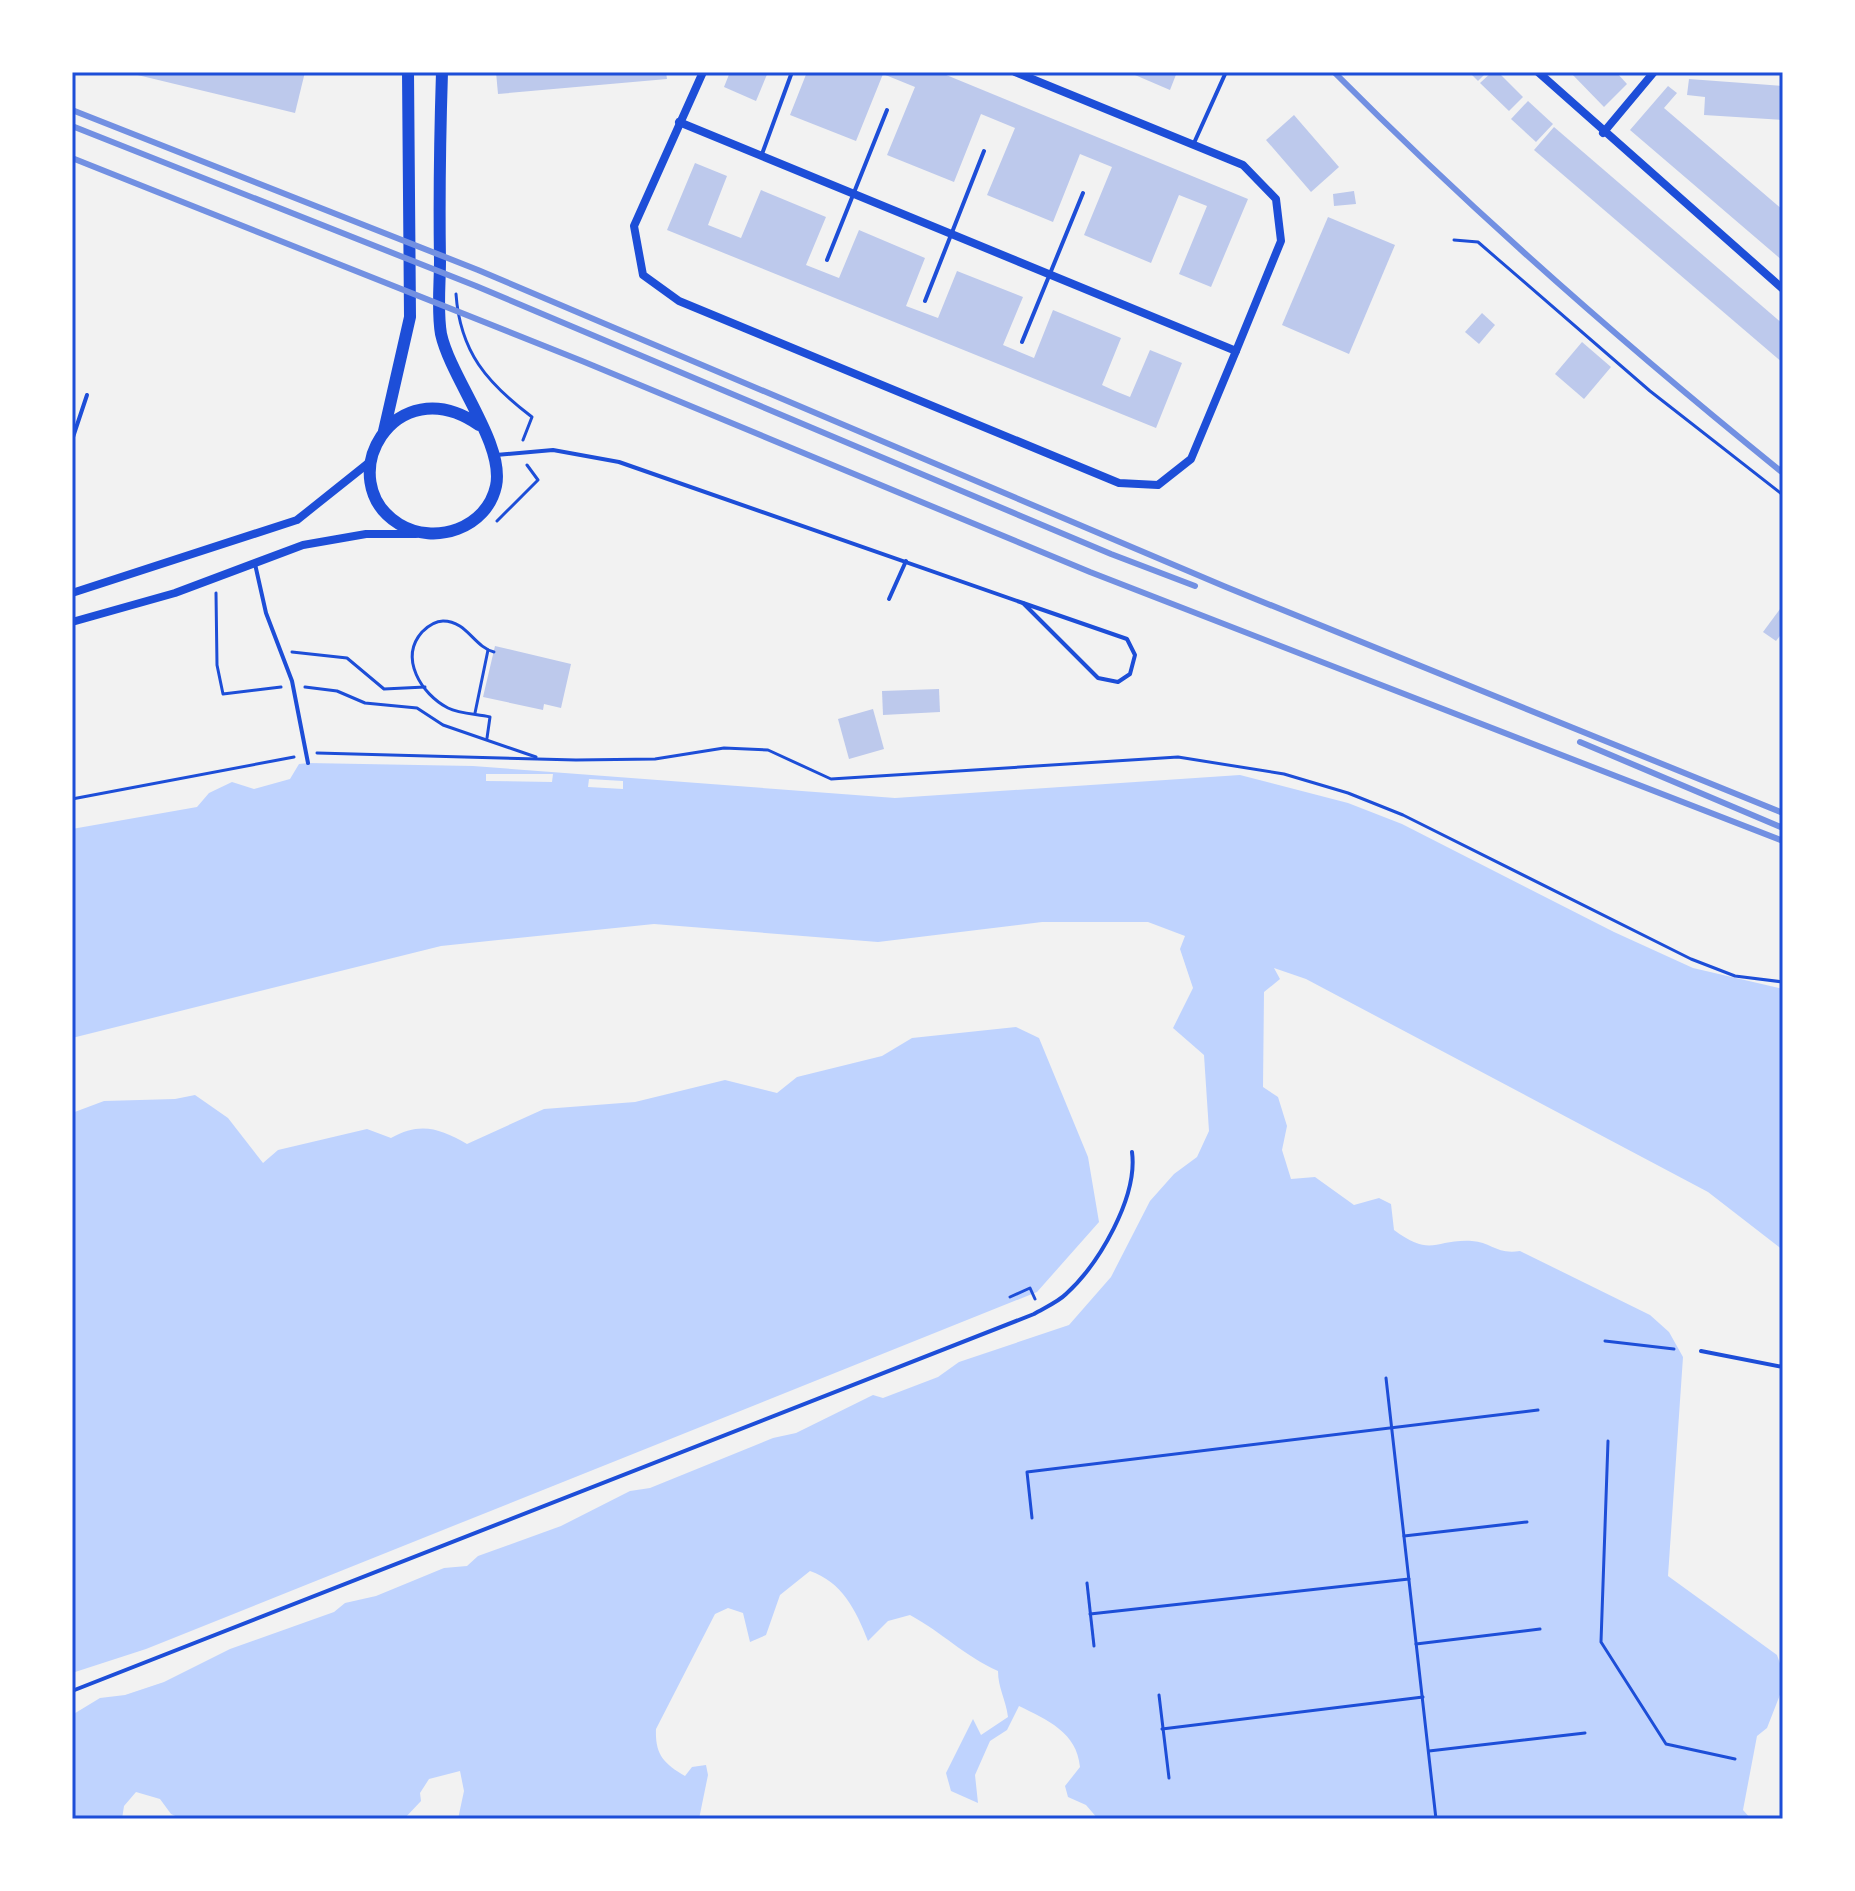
<svg xmlns="http://www.w3.org/2000/svg" width="1855" height="1891" viewBox="0 0 1855 1891" font-family="Rubik,sans-serif">
	<style>
		.water { fill: #bfd3fe }
		.pier { fill: #f2f2f2 }
		.building { fill: #bdc9ec }
		.lines { fill: none; stroke-linecap: round; stroke-linejoin: round }
		.path { stroke: #1d4ed8; stroke-width: 3 }
		.service { stroke: #1d4ed8; stroke-width: 4 }
		.minor { stroke: #1d4ed8; stroke-width: 8 }
		.primary { stroke: #1d4ed8; stroke-width: 12 }
		.rail { stroke: #7290e2; stroke-width: 6 }
		.neatline { fill: none; stroke: #1d4ed8; stroke-width: 3 }
	</style>
	<rect width="100%" height="100%" fill="#f2f2f2"/>
	<g class="water">
		<path d="M308 763 473 766 895 798 1240 775 1348 803 1402 824 1614 932 1693 968 1783 989V1250L1708 1192 1306 979 1274 968 1280 979 1264 992 1263 1087 1278 1097 1287 1126 1282 1150 1291 1179 1315 1177 1354 1205 1379 1198 1391 1204 1394 1230C1432 1258 1434 1239 1472 1241 1491 1242 1497 1255 1520 1251L1650 1315 1669 1332 1683 1357 1668 1576 1777 1655 1783 1672V1687L1767 1728 1757 1736 1743 1810 1751 1819H1098L1086 1805 1068 1797 1065 1786 1080 1767C1077 1732 1047 1720 1019 1706L1007 1730 990 1741 975 1775 978 1803 951 1791 946 1773 973 1719 981 1735 1008 1717C1006 1700 998 1688 998 1671 963 1655 943 1633 910 1615L888 1621 868 1641C856 1610 842 1582 810 1571L780 1595 766 1635 750 1642 743 1613 728 1608 715 1614 656 1729C655 1754 663 1763 685 1776L692 1767 706 1765 708 1775 699 1819H458L464 1791 460 1771 429 1779 420 1793 421 1801 404 1819H182L171 1814 160 1799 136 1792 124 1806 122 1819H72V1715L100 1698 125 1695 164 1682 230 1649 334 1612 345 1603 376 1596 444 1568 467 1566 478 1556 561 1526 630 1491 650 1488 773 1438 796 1433 873 1395 883 1398 938 1377 959 1362 1069 1325 1111 1277 1150 1201 1174 1174 1197 1157 1209 1131 1204 1055 1173 1028 1193 988 1180 949 1185 936 1148 922H1042L878 942 654 924 441 946 72 1038V829L197 807 209 793 232 782 254 789 290 779 299 764Z"/>
		<path d="M1016 1027 1039 1038 1088 1157 1099 1222 1037 1292 146 1649 72 1673V1113L104 1101 175 1099 195 1095 228 1118 263 1163 278 1150 367 1129 391 1138C420 1122 439 1128 467 1144L544 1109 635 1102 725 1080 777 1093 797 1077 882 1056 912 1038Z"/>
	</g>
	<g class="pier">
		<path d="M486 774H553L552 782 486 781Z"/>
		<path d="M589 779 623 781V789L588 787Z"/>
	</g>
	<g class="building">
		<path d="M125 72H305L295 113Z"/>
		<path d="M496 72H666L667 79 498 94Z"/>
		<path d="M730 72H768L756 101 724 87Z"/>
		<path d="M807 72H939L1248 199 1211 287 1179 274 1207 206 1179 195 1151 263 1084 235 1112 167 1080 154 1053 222 987 195 1015 128 981 114 954 182 887 155 915 87 883 74 856 141 790 115Z"/>
		<path d="M1128 72H1177L1170 90Z"/>
		<path d="M1469 72H1487L1478 81Z"/>
		<path d="M1492 72H1498L1523 97 1509 111 1480 83Z"/>
		<path d="M1570 72H1616L1627 84 1604 107Z"/>
		<path d="M1689 79 1783 86V120L1704 115 1705 97 1687 95Z"/>
		<path d="M1668 86 1677 93 1664 108 1783 210V261L1630 130Z"/>
		<path d="M1528 101 1553 124 1536 142 1511 119Z"/>
		<path d="M1294 115 1339 167 1311 192 1266 140Z"/>
		<path d="M1554 127 1783 324V363L1534 150Z"/>
		<path d="M695 163 727 176 708 225 741 238 761 190 826 217 806 265 839 278 859 230 925 258 906 306 938 318 957 271 1023 297 1003 345 1034 358 1053 310 1121 338 1102 385 1115 391 1130 397 1150 350 1182 363 1156 428 667 230Z"/>
		<path d="M1354 191 1356 204 1334 206 1333 194Z"/>
		<path d="M1328 217 1395 245 1349 354 1282 325Z"/>
		<path d="M1482 313 1495 325 1479 344 1465 332Z"/>
		<path d="M1582 342 1611 367 1584 399 1555 374Z"/>
		<path d="M1783 605V632L1776 641 1763 632Z"/>
		<path d="M495 646 571 664 561 708 544 704 543 710 483 697Z"/>
		<path d="M939 689 940 712 883 715 882 691Z"/>
		<path d="M873 709 884 749 849 759 838 719Z"/>
	</g>
	<g class="lines">
		<g class="path">
			<path d="M1454 240 1478 242 1650 391 1783 495"/>
			<path d="M456 294C460 352 487 383 532 417L523 440"/>
			<path d="M497 521 538 480 527 465"/>
			<path d="M216 593 217 665 223 694 281 687"/>
			<path d="M292 652 347 658 384 689 425 687"/>
			<path d="M305 687 337 691 365 703 417 708 443 725 536 757"/>
			<path d="M475 713 488 650"/>
			<path d="M487 738 490 717C477 714 460 714 448 708 421 694 399 658 422 632 427 627 435 621 443 621 467 621 474 647 494 652"/>
			<path d="M317 753 576 760 655 759 724 748 768 750 831 779 1178 757 1284 774 1348 793 1403 815 1691 959 1735 976 1783 982"/>
			<path d="M72 799 294 757"/>
			<path d="M1010 1297 1030 1288 1035 1299"/>
			<path d="M1605 1341 1674 1349"/>
			<path d="M1386 1378 1436 1819"/>
			<path d="M1608 1441 1601 1642 1666 1744 1735 1759"/>
			<path d="M1032 1518 1027 1472 1538 1410"/>
			<path d="M1404 1536 1527 1522"/>
			<path d="M1087 1583 1094 1646"/>
			<path d="M1090 1614 1409 1579"/>
			<path d="M1416 1644 1540 1629"/>
			<path d="M1159 1695 1169 1778"/>
			<path d="M1162 1729 1423 1697"/>
			<path d="M1429 1751 1585 1733"/>
		</g>
		<g class="service">
			<path d="M1194 143 1226 72"/>
			<path d="M762 154 792 72"/>
			<path d="M827 260 887 110"/>
			<path d="M925 301 984 151"/>
			<path d="M1022 342 1083 193"/>
			<path d="M72 440 87 395"/>
			<path d="M496 455 553 450 619 462 1023 603"/>
			<path d="M255 564 266 613 292 681 308 763"/>
			<path d="M889 599 906 561"/>
			<path d="M1023 603 1127 639 1135 655 1130 674 1118 682 1098 678Z"/>
			<path d="M1701 1351 1783 1367"/>
			<path d="M72 1691 1034 1314C1044 1308 1058 1302 1066 1294 1099 1264 1138 1197 1132 1152"/>
		</g>
		<g class="minor">
			<path d="M703 72 634 226 643 275 679 301 1119 483 1158 485 1191 459 1236 351 1281 241 1276 199 1243 165 1015 72"/>
			<path d="M1538 72 1783 289"/>
			<path d="M679 122 1236 351"/>
			<path d="M1603 133 1654 72"/>
			<path d="M72 593 297 520 371 461"/>
			<path d="M72 622 175 593 303 545 366 534H416"/>
		</g>
		<g class="primary">
			<path d="M442 72C440 135 439 198 440 261 440 284 437 311 441 334 451 379 505 444 496 486 487 528 435 546 399 524 330 481 394 366 479 425"/>
			<path d="M384 431 410 317 408 72"/>
		</g>
		<g class="rail">
			<path d="M1334 72C1475 214 1627 347 1783 473"/>
			<path d="M72 110 478 270 1226 587 1783 813"/>
			<path d="M72 126 476 286 1111 554 1195 586"/>
			<path d="M72 158 582 361 1090 572 1783 841"/>
			<path d="M1580 742 1783 828"/>
		</g>
	</g>
	<rect width="1855" height="1891" fill="none" stroke="#ffffff" stroke-width="148"/>
	<rect x="74" y="74" width="1707" height="1743" class="neatline"/>
</svg>
